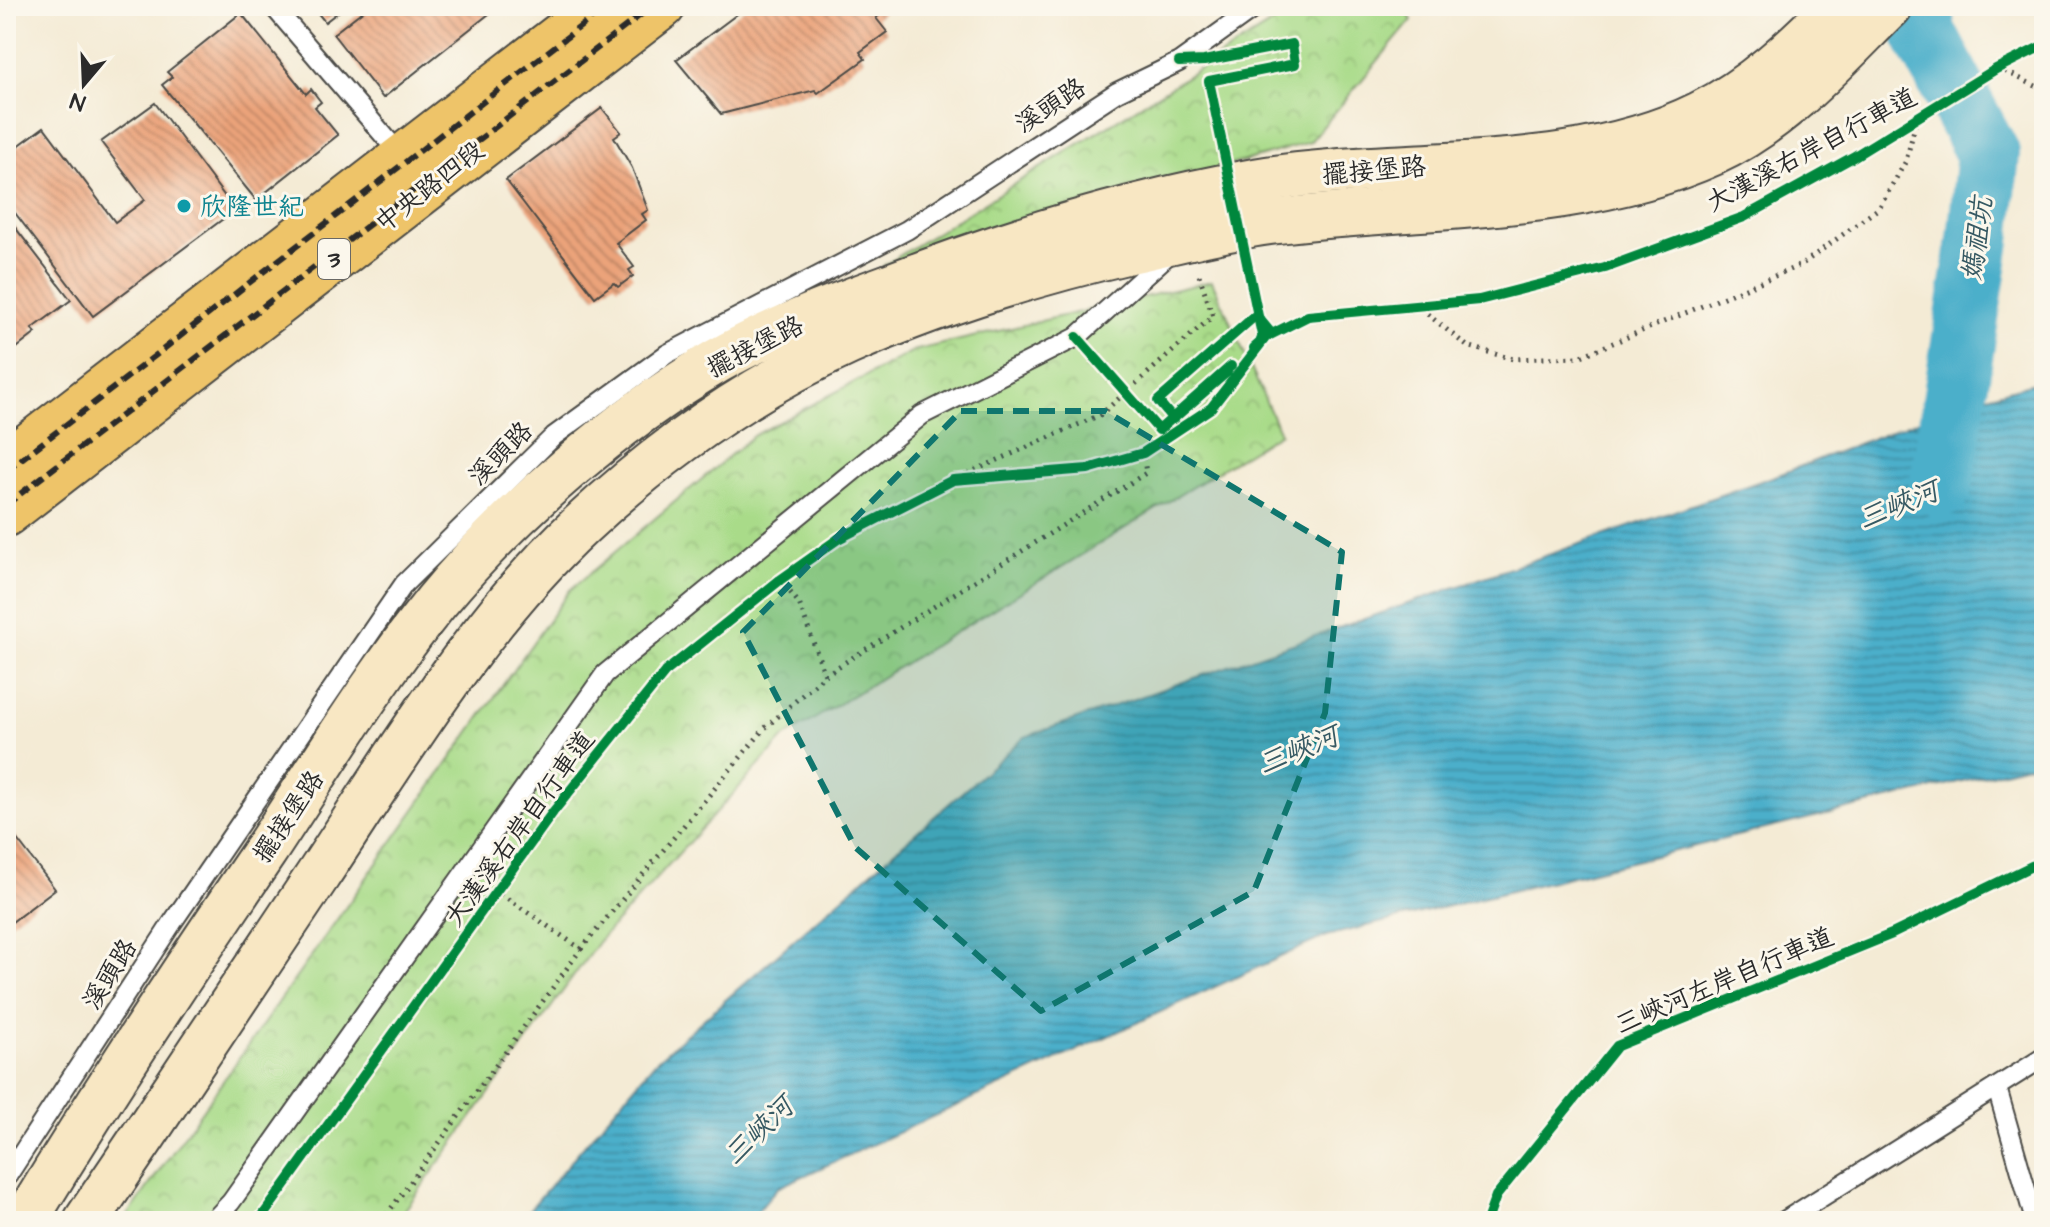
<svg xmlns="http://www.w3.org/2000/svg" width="2050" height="1227" viewBox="0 0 2050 1227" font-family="'Architects Daughter','LXGW WenKai TC',sans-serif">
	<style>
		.park { fill: url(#park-crowns); stroke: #6a835a; stroke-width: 2 }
		.water { fill: url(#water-rules); stroke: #3b6d7a; stroke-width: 2 }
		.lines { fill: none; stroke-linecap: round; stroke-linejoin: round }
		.river { stroke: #4bafca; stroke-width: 64 }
		.building { fill: url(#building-back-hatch) }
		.lane-casing { stroke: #494844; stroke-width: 22 }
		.secondary-casing { stroke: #494844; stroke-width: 48 }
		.primary-casing { stroke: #494844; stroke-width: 48 }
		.path { stroke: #494844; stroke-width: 5; stroke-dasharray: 2 6; stroke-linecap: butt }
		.lane { stroke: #fff; stroke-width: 18 }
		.secondary { stroke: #f8e7c3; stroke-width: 44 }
		.primary { stroke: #eec469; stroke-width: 44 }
		.rail { stroke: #2b2b2b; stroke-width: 6; stroke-dasharray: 12 6; stroke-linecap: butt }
		.cycleway-casing { stroke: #fbf7ec; stroke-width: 15 }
		.cycleway { stroke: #00873e; stroke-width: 10 }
		.marked { fill: #0f766e; fill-opacity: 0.2; stroke: #0f766e; stroke-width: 6; stroke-dasharray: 16 10; stroke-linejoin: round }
		.culture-dot { fill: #0f9aa8; stroke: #fbf7ec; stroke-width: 3 }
		.labels { text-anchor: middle; stroke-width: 6; stroke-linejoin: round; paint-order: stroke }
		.shield { fill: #fbf7ec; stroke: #696865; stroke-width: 2 }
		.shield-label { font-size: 24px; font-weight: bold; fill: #2b2b2b }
		.street-label { font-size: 26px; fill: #2b2b2b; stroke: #fbf7ec }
		.culture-label { font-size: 26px; fill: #0d838f; stroke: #fbf7ec; text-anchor: start }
		.water-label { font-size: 28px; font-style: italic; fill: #365963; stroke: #fbf7ec }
	</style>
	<defs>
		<pattern id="park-crowns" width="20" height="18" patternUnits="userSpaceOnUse" patternTransform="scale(2)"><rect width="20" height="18" fill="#a9db89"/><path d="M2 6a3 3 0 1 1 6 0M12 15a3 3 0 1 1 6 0" fill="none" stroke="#92bc76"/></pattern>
		<pattern id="water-rules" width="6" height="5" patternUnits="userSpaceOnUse" patternTransform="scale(2)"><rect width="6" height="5" fill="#4bafca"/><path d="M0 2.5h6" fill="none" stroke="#3f8fa4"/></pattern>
		<pattern id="building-back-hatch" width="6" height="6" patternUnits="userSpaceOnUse" patternTransform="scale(2)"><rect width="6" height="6" fill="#eba37a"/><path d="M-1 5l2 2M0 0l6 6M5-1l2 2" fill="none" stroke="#bf8564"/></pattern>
	</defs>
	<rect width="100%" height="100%" fill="#fbf7ec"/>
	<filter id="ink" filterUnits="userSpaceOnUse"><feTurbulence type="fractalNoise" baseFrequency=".0125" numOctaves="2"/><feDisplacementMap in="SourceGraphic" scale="16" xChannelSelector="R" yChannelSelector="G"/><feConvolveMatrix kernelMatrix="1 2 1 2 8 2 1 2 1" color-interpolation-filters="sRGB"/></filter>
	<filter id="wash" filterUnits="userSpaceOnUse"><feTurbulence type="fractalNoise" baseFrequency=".006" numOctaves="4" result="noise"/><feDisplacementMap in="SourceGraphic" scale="32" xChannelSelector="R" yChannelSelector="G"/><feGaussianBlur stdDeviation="1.8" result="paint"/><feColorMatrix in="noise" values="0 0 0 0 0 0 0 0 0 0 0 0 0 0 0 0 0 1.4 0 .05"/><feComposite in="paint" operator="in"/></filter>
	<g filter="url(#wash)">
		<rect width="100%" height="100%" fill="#f4ebd5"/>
		<g class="park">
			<path d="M1300 6H1403L1412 20 1310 142 883 266Z"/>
			<path d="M1212 281 1280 433 785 737 599 941 397 1221H124L570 590 753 436 913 351Z"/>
		</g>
		<path class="water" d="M2044 380V761L1326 936 777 1188 750 1221H520L655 1062 1025 737 1781 474 1966 402Z"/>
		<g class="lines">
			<path class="river" d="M1923 6V31L1988 154 1979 240 1941 486"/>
		</g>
		<g id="blocks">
			<g class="building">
				<path d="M312 6H346L325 22Z"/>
				<path d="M369 6H499L383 98 333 34Z"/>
				<path d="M748 6H892L876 18 887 32 860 52 865 59 818 93 815 90 721 114 676 60Z"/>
				<path d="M241 13 306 94 311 89 321 102 315 107 338 135 256 200 162 85 172 77 167 72Z"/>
				<path d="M155 103 235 210 93 316 6 201V155L44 127 115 222 145 200 101 142Z"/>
				<path d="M602 108 621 132 614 137 632 168 648 210 642 214 646 220 616 243 634 267 629 270 633 276 618 287 614 283 595 297 506 180Z"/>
				<path d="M6 223 10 229 14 226 71 300 32 329 36 333 9 354 6 350Z"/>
				<path d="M6 825 55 889 8 925 6 922Z"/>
			</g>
		</g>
	</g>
	<g filter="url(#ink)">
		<use href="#blocks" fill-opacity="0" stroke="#494844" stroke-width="2"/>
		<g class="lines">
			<g class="lane-casing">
				<g id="lane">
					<path d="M273 6 404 159"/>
					<path d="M1997 1088 2035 1221"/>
					<path d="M6 1178 174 920 404 584 554 436 667 354 907 230 1117 92 1179 62 1257 6"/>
					<path d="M213 1221 231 1202 605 674 922 415 1077 337 1170 253"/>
					<path d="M1784 1221 2044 1057"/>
				</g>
			</g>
			<g class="secondary-casing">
				<g id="secondary">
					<path d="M25 1221C101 1095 182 973 265 851 320 768 373 680 436 602 510 512 617 420 717 361 770 331 830 308 887 287 1006 241 1130 203 1255 181 1399 156 1567 180 1700 114 1752 88 1796 47 1836 6"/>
					<path d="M86 1221C164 1106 241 990 318 875 398 755 476 623 582 524 660 451 751 387 848 343 940 302 1036 273 1134 250 1179 240 1224 228 1270 222 1415 203 1579 214 1713 153 1783 121 1836 59 1890 6"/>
				</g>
			</g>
			<g class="primary-casing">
				<g id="primary">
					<path d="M6 463 598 6"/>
					<path d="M6 514 663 6"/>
				</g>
			</g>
			<g class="path">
				<path d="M1998 68 2044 90"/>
				<path d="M1415 304 1467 346 1513 359 1579 357 1801 265 1879 208 1906 161 1917 118"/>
				<path d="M953 480 1100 415 1213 316 1199 275"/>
				<path d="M825 675 1146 473 1143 453"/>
				<path d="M581 949 765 728 825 675 799 603 780 580"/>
				<path d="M382 1221 581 949 498 892"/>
			</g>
			<use href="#lane" class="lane"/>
			<use href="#secondary" class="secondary"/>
			<use href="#primary" class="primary"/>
			<g class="rail">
				<path d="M6 471 607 6"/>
				<path d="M6 505 652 6"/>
			</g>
			<g class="cycleway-casing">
				<g id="cycleway">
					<path d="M1179 62 1204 61 1292 44 1295 64 1209 81 1263 340 1254 348"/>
					<path d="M1077 337 1159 430 1231 366"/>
					<path d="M1227 372 1173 419 1158 401 1256 315 1270 332 1261 340"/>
					<path d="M259 1221 553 812 665 672 780 580 838 539 953 480 1088 469 1143 453 1211 408 1266 337 1308 316 1479 300 1605 268 1744 217 1853 157 1996 69 2044 45"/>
					<path d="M1487 1221 1496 1196 1617 1046 1892 934 2044 860"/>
				</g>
			</g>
			<use href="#cycleway" class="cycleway"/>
		</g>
	</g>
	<path class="marked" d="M961 411H1105L1342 552 1325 713 1254 891 1041 1011 855 847 743 632Z"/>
	<circle class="culture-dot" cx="184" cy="206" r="8"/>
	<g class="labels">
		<rect class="shield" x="318" y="239" width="32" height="40" rx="6"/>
		<g class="shield-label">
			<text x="334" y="267">3</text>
		</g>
		<g class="street-label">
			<text transform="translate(1050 105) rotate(-33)" y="9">溪頭路</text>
			<text transform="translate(1811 149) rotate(-28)" y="9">大漢溪右岸自行車道</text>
			<text transform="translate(1374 170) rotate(-5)" y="9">擺接堡路</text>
			<text transform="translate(429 186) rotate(-38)" y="9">中央路四段</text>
			<text transform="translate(755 346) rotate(-27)" y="9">擺接堡路</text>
			<text transform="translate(500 453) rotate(-45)" y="9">溪頭路</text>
			<text transform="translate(288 816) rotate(-56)" y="9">擺接堡路</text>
			<text transform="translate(519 828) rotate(-54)" y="9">大漢溪右岸自行車道</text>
			<text transform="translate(109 974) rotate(-58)" y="9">溪頭路</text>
			<text transform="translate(1724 980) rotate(-23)" y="9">三峽河左岸自行車道</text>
		</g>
		<g class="culture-label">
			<text x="200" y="215">欣隆世紀</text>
		</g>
		<g class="water-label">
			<text transform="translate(1976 239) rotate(-82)" y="10">媽祖坑</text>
			<text transform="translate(1898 504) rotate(-22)" y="10">三峽河</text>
			<text transform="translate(1298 749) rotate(-22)" y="10">三峽河</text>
			<text transform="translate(758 1130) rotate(-44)" y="10">三峽河</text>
		</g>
	</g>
	<rect width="2050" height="1227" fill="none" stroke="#fbf7ec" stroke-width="32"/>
	<g transform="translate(84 84) rotate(199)" stroke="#fbf7ec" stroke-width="6" paint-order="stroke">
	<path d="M0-6L14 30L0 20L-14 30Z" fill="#2b2b2b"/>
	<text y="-12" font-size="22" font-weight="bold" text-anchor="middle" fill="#2b2b2b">N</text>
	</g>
</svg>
